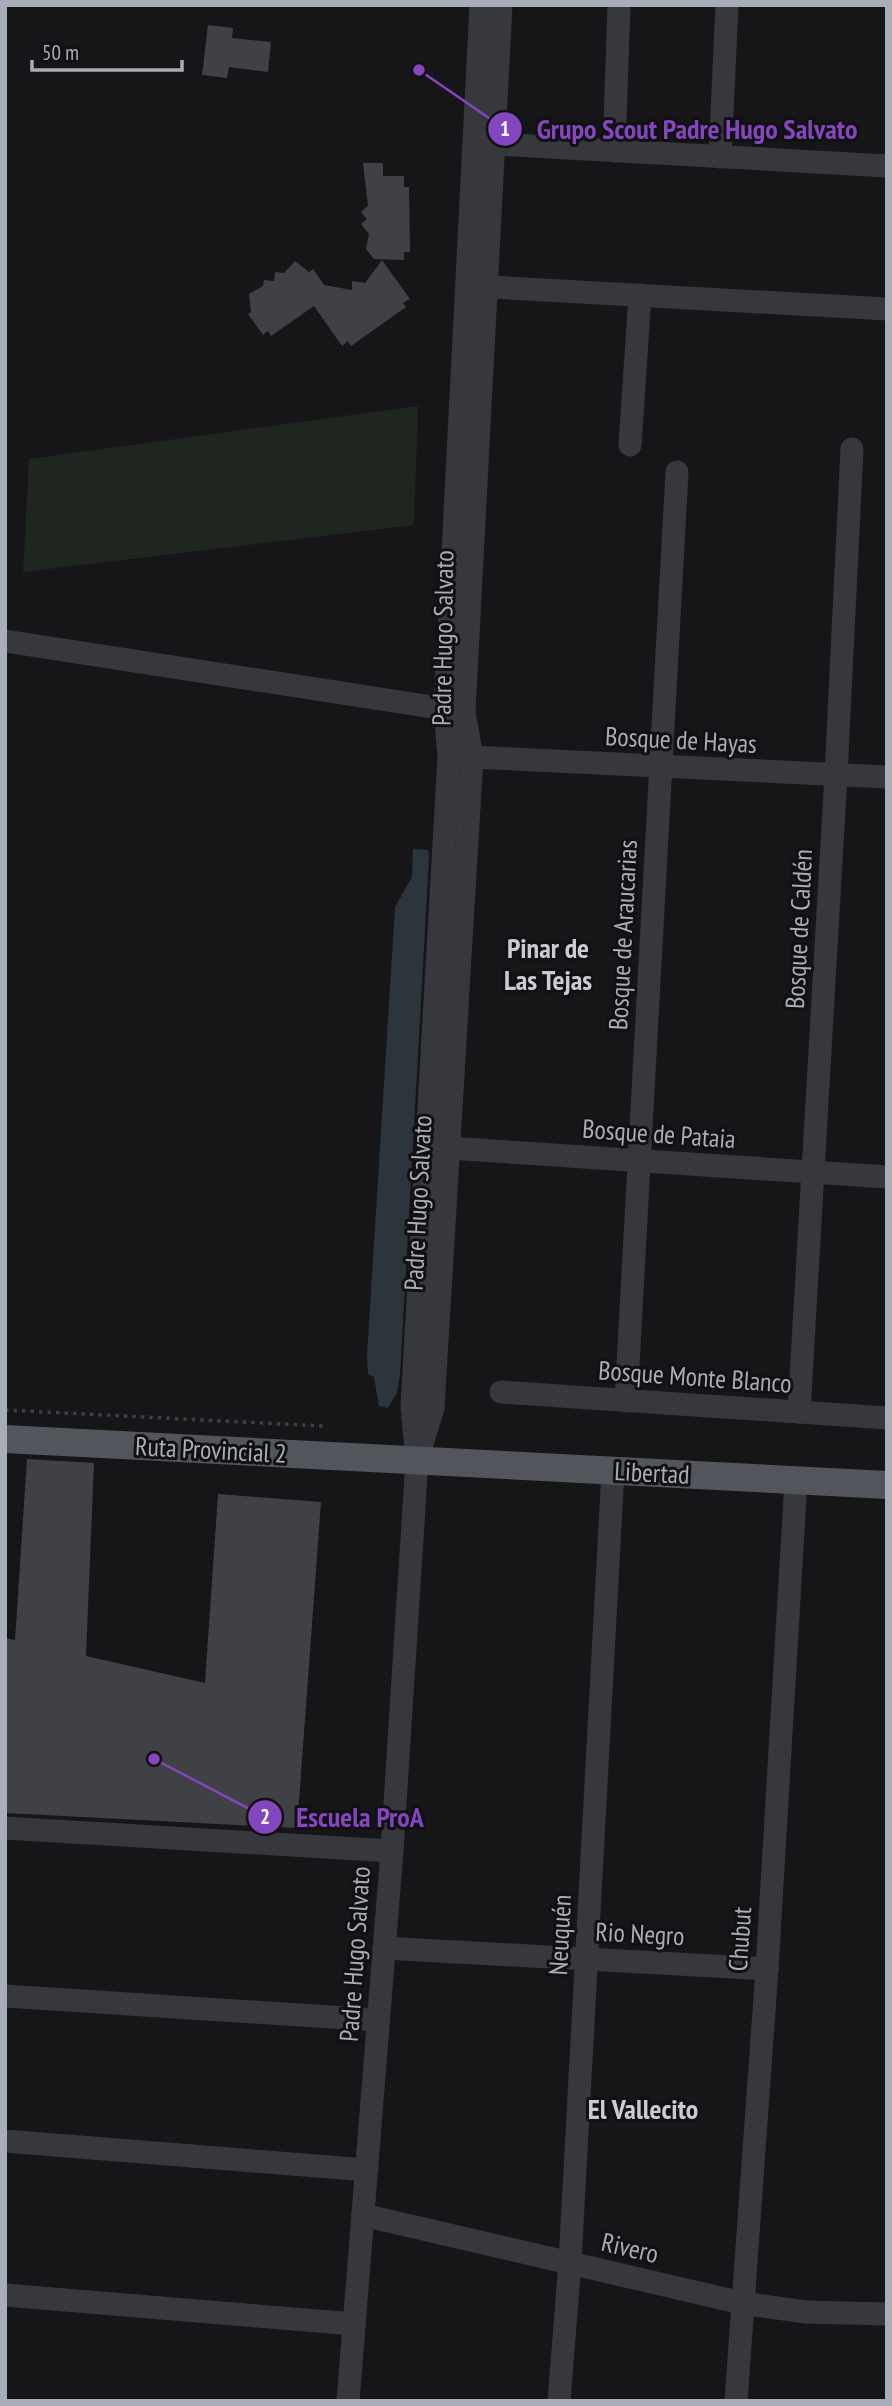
<svg xmlns="http://www.w3.org/2000/svg" width="892" height="2406" viewBox="0 0 892 2406" font-family="'PT Sans Narrow',sans-serif">
	<style>
		.green { fill: #1e261f }
		.water { fill: #2c353c }
		.building { fill: #404145 }
		.lines { fill: none; stroke-linecap: round; stroke-linejoin: round }
		.path { stroke: #3d3f44; stroke-width: 3.5; stroke-dasharray: 3.5 5; stroke-linecap: butt }
		.minor { stroke: #37383d; stroke-width: 23 }
		.major { stroke: #53555c; stroke-width: 28 }
		.labels { text-anchor: middle; stroke-width: 6; stroke-linejoin: round; paint-order: stroke }
		.street-label { font-size: 26px; fill: #a8adb8; stroke: #111113 }
		.neighbourhood-label { font-size: 28px; font-weight: bold; fill: #c9ccd4; stroke: #111113 }
		.leader { fill: none; stroke: #8446be; stroke-width: 2.5 }
		.callout-dot { fill: #8446be; stroke: #111113; stroke-width: 2.5 }
		.mark-label { font-size: 21px; text-anchor: middle; font-weight: bold; fill: #fff }
		.callout-label { font-size: 28px; text-anchor: middle; font-weight: bold; fill: #8446be; stroke: #111113; stroke-width: 6; stroke-linejoin: round; paint-order: stroke }
	</style>
	<rect width="100%" height="100%" fill="#161618"/>
	<path class="green" d="M418 406 414 525 23 572 29 459Z"/>
	<path class="water" d="M413 849 428 850 429 858 400 1374 397 1393 388 1408 379 1406 374 1377 368 1374 367 1355 395 907 412 877Z"/>
	<g class="building">
		<path d="M208 25 233 28 232 38 271 42 268 72 229 67 227 78 202 75Z"/>
		<path d="M363 163H383V176H404V187H409L410 252H404V260L374 259 366 249 369 234 361 224 367 219 361 212 368 206Z"/>
		<path d="M382 260 410 299 403 303 406 307 351 346 348 341 342 346 314 306 271 336 268 331 263 335 248 314 251 312 249 294 263 286 264 280 274 281 275 272 284 273 295 261 309 272 313 269 324 285 352 290V281L365 283Z"/>
		<path d="M27 1459 94 1463 86 1656 205 1683 218 1494 321 1502 297 1828 5 1813V1638L15 1640Z"/>
	</g>
	<g class="lines">
		<path class="path" d="M5 1410 323 1426"/>
		<g class="minor">
			<path d="M478 143 887 166"/>
			<path d="M614 151 619 5"/>
			<path d="M720 157 727 5"/>
			<path d="M472 286 887 309"/>
			<path d="M630 445 640 295"/>
			<path d="M5 641 458 711"/>
			<path d="M472 757 887 777"/>
			<path d="M434 1147 887 1177"/>
			<path d="M501 1392 887 1418"/>
			<path d="M626 1401 677 472"/>
			<path d="M799 1412 836 775 852 449"/>
			<path d="M416 1450 412 1406 449 757 445 709 481 5"/>
			<path d="M5 1828 392 1851"/>
			<path d="M384 1948 767 1969"/>
			<path d="M5 1996 378 2020"/>
			<path d="M5 2141 367 2170"/>
			<path d="M363 2215 742 2303 806 2312 887 2314"/>
			<path d="M5 2295 354 2324"/>
			<path d="M348 2401 392 1851 417 1460 433 1408 472 757 464 712 501 5"/>
			<path d="M559 2401 570 2262 613 1471"/>
			<path d="M736 2401 767 1969 796 1481"/>
		</g>
		<path class="major" d="M5 1439 887 1485"/>
	</g>
	<g class="labels">
		<g class="street-label">
			<text transform="translate(443 638) rotate(-89)" y="9">Padre Hugo Salvato</text>
			<text transform="translate(681 740) rotate(3)" y="9">Bosque de Hayas</text>
			<text transform="translate(799 929) rotate(-87)" y="9">Bosque de Caldén</text>
			<text transform="translate(623 935) rotate(-87)" y="9">Bosque de Araucarias</text>
			<text transform="translate(659 1134) rotate(4)" y="9">Bosque de Pataia</text>
			<text transform="translate(418 1203) rotate(-87)" y="9">Padre Hugo Salvato</text>
			<text transform="translate(695 1377) rotate(4)" y="9">Bosque Monte Blanco</text>
			<text transform="translate(211 1450) rotate(3)" y="9">Ruta Provincial 2</text>
			<text transform="translate(652 1473) rotate(3)" y="9">Libertad</text>
			<text transform="translate(640 1934) rotate(3)" y="9">Rio Negro</text>
			<text transform="translate(560 1935) rotate(-87)" y="9">Neuquén</text>
			<text transform="translate(740 1939) rotate(-86)" y="9">Chubut</text>
			<text transform="translate(355 1954) rotate(-86)" y="9">Padre Hugo Salvato</text>
			<text transform="translate(630 2248) rotate(13)" y="9">Rivero</text>
		</g>
		<g class="neighbourhood-label">
			<text x="548" y="958">Pinar de<tspan x="548" dy="32">Las Tejas</tspan></text>
			<text x="643" y="2119">El Vallecito</text>
		</g>
	</g>
	<path class="leader" d="M419 70L505 129M154 1759L265 1817"/>
	<g class="callout-dot">
		<circle cx="419" cy="70" r="7"/>
		<circle cx="154" cy="1759" r="7"/>
		<circle cx="505" cy="129" r="18"/>
		<circle cx="265" cy="1817" r="18"/>
	</g>
	<g class="mark-label">
		<text x="505" y="136">1</text>
		<text x="265" y="1824">2</text>
	</g>
	<g class="callout-label">
		<text x="697" y="139">Grupo Scout Padre Hugo Salvato</text>
		<text x="360" y="1827">Escuela ProA</text>
	</g>
	<rect width="892" height="2406" fill="none" stroke="#a8adb8" stroke-width="14"/>
	<path d="M32 60v10h150v-10" fill="none" stroke="#a8adb8" stroke-width="3.5"/>
	<text x="42" y="60" font-size="21" fill="#a8adb8" stroke="#111113" stroke-width="5" paint-order="stroke">50 m</text>
</svg>
